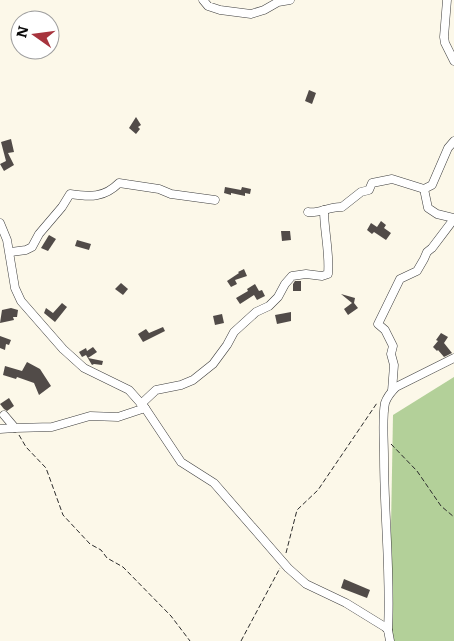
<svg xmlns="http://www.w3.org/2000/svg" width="454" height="641" viewBox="0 0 454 641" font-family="Literata,serif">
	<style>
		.forest { fill: #b3d099 }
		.building { fill: #514b48 }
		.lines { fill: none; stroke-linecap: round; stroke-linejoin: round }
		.minor-casing { stroke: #3d3d3d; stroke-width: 9 }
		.path { stroke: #2c2c2c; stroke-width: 1; stroke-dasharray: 5 2.5; stroke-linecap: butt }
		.minor { stroke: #fff; stroke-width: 8 }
	</style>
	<rect width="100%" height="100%" fill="#fcf8e9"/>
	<path class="forest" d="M454 377V641H389L393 415Z"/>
	<g class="building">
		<path d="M309 90 316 93 312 104 305 101Z"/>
		<path d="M136 117 141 125 138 127 140 129 136 134 129 128Z"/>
		<path d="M11 139 14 152 8 153 14 165 4 171 0 164 6 161 1 142Z"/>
		<path d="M225 187 241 190 242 187 251 189 250 194 245 193V196L231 193V195L224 193Z"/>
		<path d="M381 221 386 225 384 228 391 233 386 240 374 232 372 234 367 230 371 223 377 227Z"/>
		<path d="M281 231H290L291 240 282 241Z"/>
		<path d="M49 235 56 239 48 251 41 248Z"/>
		<path d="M77 240 91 244 89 250 75 246Z"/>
		<path d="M244 269 247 276 235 280 237 284 231 287 227 281 239 273 238 272Z"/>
		<path d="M295 281H301V291H293V284Z"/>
		<path d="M121 283 128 289 123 295 115 289Z"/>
		<path d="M255 284 259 291 262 290 265 296 257 300 254 295 240 304 236 298 248 291 247 289Z"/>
		<path d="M341 294 355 298 354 303 358 308 348 315 344 309 352 303Z"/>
		<path d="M62 303 67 307 55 322 44 313 46 308 53 313Z"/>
		<path d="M11 308 18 310 17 317H13L14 320 0 323 2 310Z"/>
		<path d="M291 312V321L277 324 275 315Z"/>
		<path d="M222 314 224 323 215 325 213 316Z"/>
		<path d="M163 327 165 331 143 342 138 334 146 329 149 333Z"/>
		<path d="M441 333 448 337 444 343 452 353 444 357 438 350 437 351 433 347 438 341 436 340Z"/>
		<path d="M0 336 11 340 9 345 6 344 5 350 0 348Z"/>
		<path d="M93 347 97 352 88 358 103 361 102 365 94 364 92 365 86 355 82 357 79 352 86 348 87 351Z"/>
		<path d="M27 362 40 369 51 386 39 395 34 383 17 377 16 379 3 375 5 366 22 371Z"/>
		<path d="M9 398 14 406 7 411 4 409 0 404Z"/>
		<path d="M344 579 370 590 367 598 341 588Z"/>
	</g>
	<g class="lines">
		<g class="minor-casing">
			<g id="minor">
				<path d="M203 0 208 6 220 10 251 14 264 10 278 2 290 0"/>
				<path d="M447 0 444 37 445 43 454 61"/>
				<path d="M424 189 432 185 448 148 454 141"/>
				<path d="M308 212C320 214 329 206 342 207L361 192 369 190 372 183 392 179 424 189 428 208 437 214 454 218"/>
				<path d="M0 223 7 240 15 288 21 301 63 349 84 368 129 390 145 408 181 462 214 483 288 568 306 584 346 603 385 627 388 630 390 641"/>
				<path d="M11 252 26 250 32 247 39 234 62 207 70 194C90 197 104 198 119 183L159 189 171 194 215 200"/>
				<path d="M392 391 394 365 391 354 393 346 385 330 378 324 400 279 417 271 424 259 427 252 432 248 454 219"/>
				<path d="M141 404 156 390 181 385 193 380 213 364 227 345 234 332 256 312 269 306 278 297 285 284 292 276 306 274 322 276 328 274C330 253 324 231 324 210"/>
				<path d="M4 415 15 428 52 427 90 416 118 417 145 408"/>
				<path d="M0 429 15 428"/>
				<path d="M388 630C391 572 384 515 384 457 384 441 382 418 385 403 387 397 391 392 396 387L454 358"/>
			</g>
		</g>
		<g class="path">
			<path d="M19 435 26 447 46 468 63 515 90 544 101 550 107 558 123 567 171 616 190 641"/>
			<path d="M391 444 417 471 441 506 454 517"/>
			<path d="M286 553 297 510 318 490 377 403"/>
			<path d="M241 641 280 568"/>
		</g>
		<use href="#minor" class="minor"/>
	</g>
	<g transform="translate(35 35) rotate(284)"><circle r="24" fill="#ffffff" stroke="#9d9d9d"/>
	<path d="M0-4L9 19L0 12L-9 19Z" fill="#a7343d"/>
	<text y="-8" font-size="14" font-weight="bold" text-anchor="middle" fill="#0a0a0a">N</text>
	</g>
</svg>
